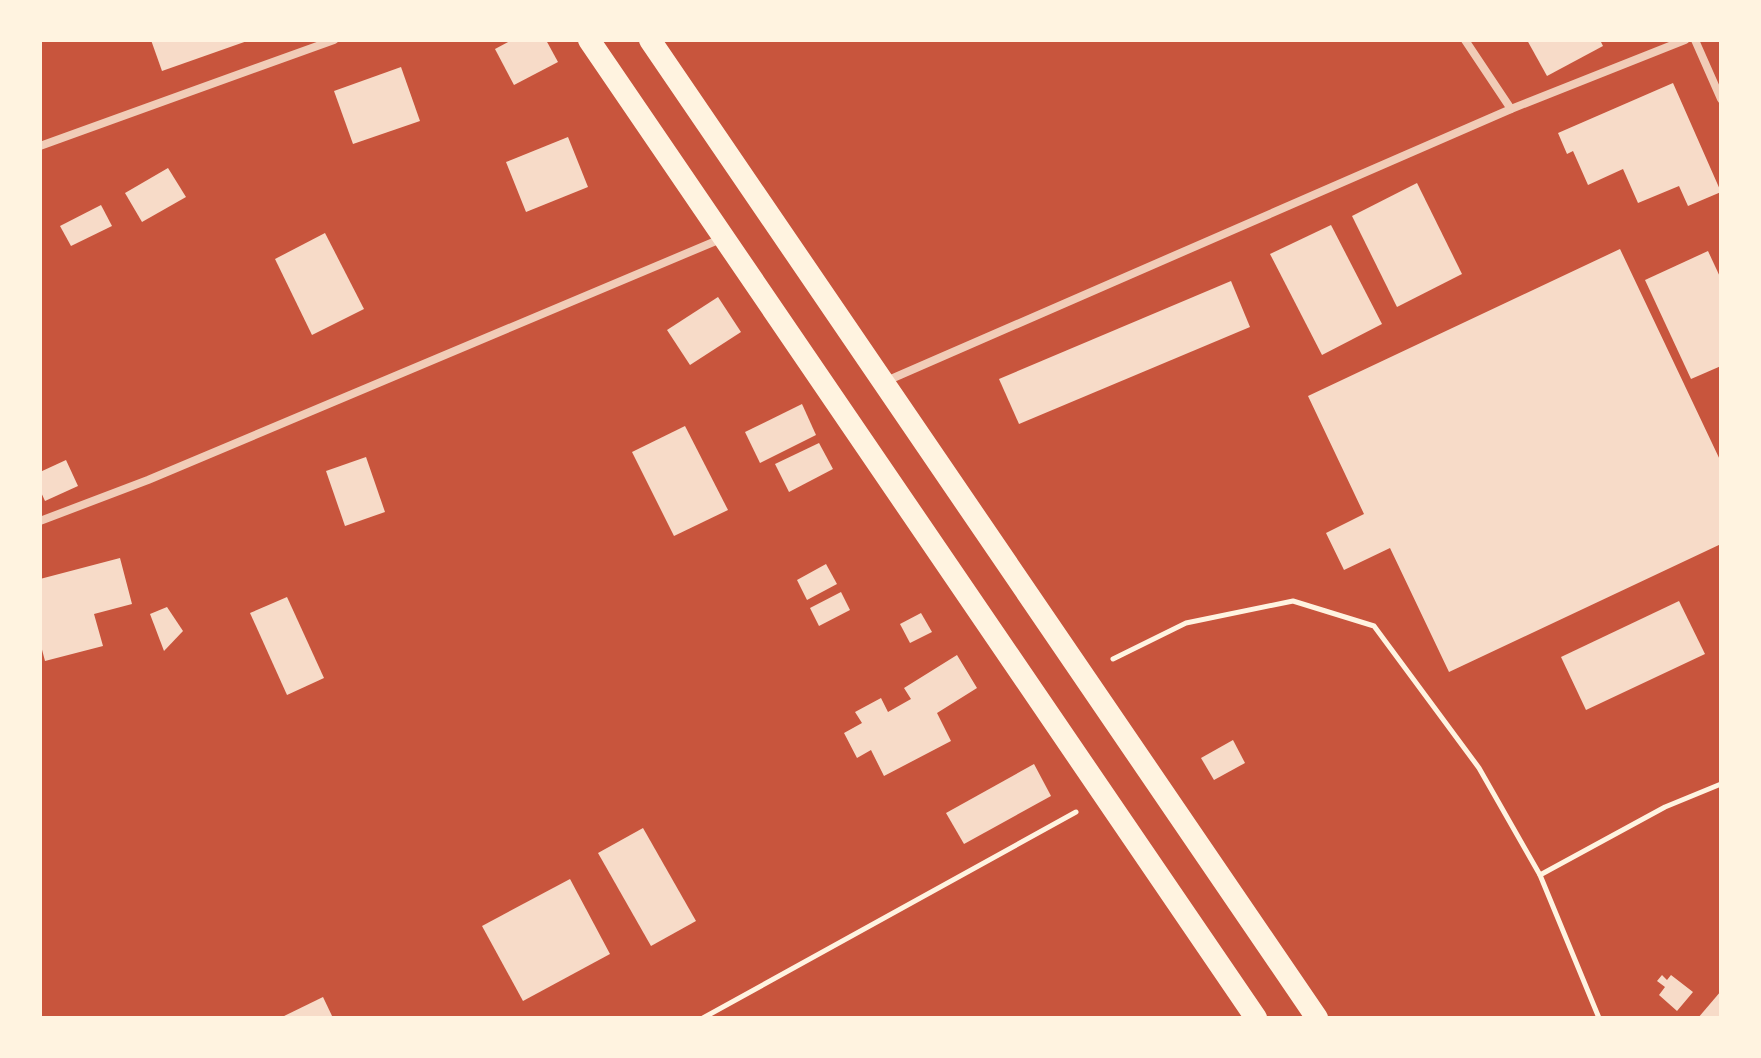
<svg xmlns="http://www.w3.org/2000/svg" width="1761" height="1058" viewBox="0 0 1761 1058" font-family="'Alegreya Sans',sans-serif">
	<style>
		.building { fill: #f7dbc8 }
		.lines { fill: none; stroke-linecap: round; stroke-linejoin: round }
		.path { stroke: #fff3e0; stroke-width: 5 }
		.minor { stroke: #f1ccb7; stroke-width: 8 }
		.trunk { stroke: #fff3e0; stroke-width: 22 }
	</style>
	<rect width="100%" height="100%" fill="#c8553d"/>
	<g class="building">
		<path d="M151 40H250L162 71Z"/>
		<path d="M512 40H546L558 62 514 85 495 49Z"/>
		<path d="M1527 40H1600L1603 46 1547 76Z"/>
		<path d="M401 67 420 121 353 144 334 91Z"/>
		<path d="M1673 83 1721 192 1688 206 1679 186 1638 203 1623 169 1588 185 1573 151 1567 154 1558 133Z"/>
		<path d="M568 137 588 187 526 212 506 162Z"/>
		<path d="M168 168 186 197 142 222 125 193Z"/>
		<path d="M1417 183 1462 274 1397 307 1352 216Z"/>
		<path d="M101 205 112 226 71 246 60 226Z"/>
		<path d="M1331 225 1382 324 1322 355 1270 254Z"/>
		<path d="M325 233 364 309 312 335 275 259Z"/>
		<path d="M1620 249 1721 462V544L1449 672 1390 548 1344 570 1326 533 1364 514 1308 396Z"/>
		<path d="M1708 251 1721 279V366L1691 379 1645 280Z"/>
		<path d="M1231 281 1250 327 1019 424 999 379Z"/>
		<path d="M718 297 741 332 690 365 667 330Z"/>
		<path d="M802 404 816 435 760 463 745 432Z"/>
		<path d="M685 426 728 510 674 536 632 452Z"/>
		<path d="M819 443 833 469 789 492 775 464Z"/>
		<path d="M366 457 385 512 345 526 326 471Z"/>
		<path d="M66 460 78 486 45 501 40 490V472Z"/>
		<path d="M120 558 132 604 94 614 103 646 45 661 40 642V579Z"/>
		<path d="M826 564 837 584 807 600 797 580Z"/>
		<path d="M841 592 850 610 819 626 810 608Z"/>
		<path d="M287 597 324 678 287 695 250 613Z"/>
		<path d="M1679 601 1705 654 1586 710 1561 657Z"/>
		<path d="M167 607 183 631 164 651 150 614Z"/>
		<path d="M921 613 932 632 910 643 900 624Z"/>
		<path d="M957 655 977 688 937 713 951 741 884 776 871 750 857 758 844 733 862 723 855 712 881 698 888 712 911 699 904 688Z"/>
		<path d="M1233 740 1245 763 1214 780 1201 758Z"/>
		<path d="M1034 764 1051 796 964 844 946 813Z"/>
		<path d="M643 828 696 921 651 946 598 853Z"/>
		<path d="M570 879 610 954 523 1001 482 926Z"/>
		<path d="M1662 975 1667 980 1671 975 1693 992 1677 1011 1659 995 1665 987 1657 981Z"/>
		<path d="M1721 991V1018H1698Z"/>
		<path d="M323 997 333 1018H280Z"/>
	</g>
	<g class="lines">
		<g class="path">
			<path d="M1113 659 1186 623 1293 601 1374 626 1479 768 1540 875 1599 1018"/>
			<path d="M1540 875 1665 807 1721 784"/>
			<path d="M703 1018 1076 812"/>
		</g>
		<g class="minor">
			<path d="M1465 40 1511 109"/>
			<path d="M1695 40 1721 99"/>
			<path d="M40 146 334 40"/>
			<path d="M884 382 1511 109 1685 40"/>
			<path d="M40 521 148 480 723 238"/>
		</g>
		<g class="trunk">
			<path d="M589 40 1256 1018"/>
			<path d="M650 40 1317 1018"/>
		</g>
	</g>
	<rect width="1761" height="1058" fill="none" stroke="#fff3e0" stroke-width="84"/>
</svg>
